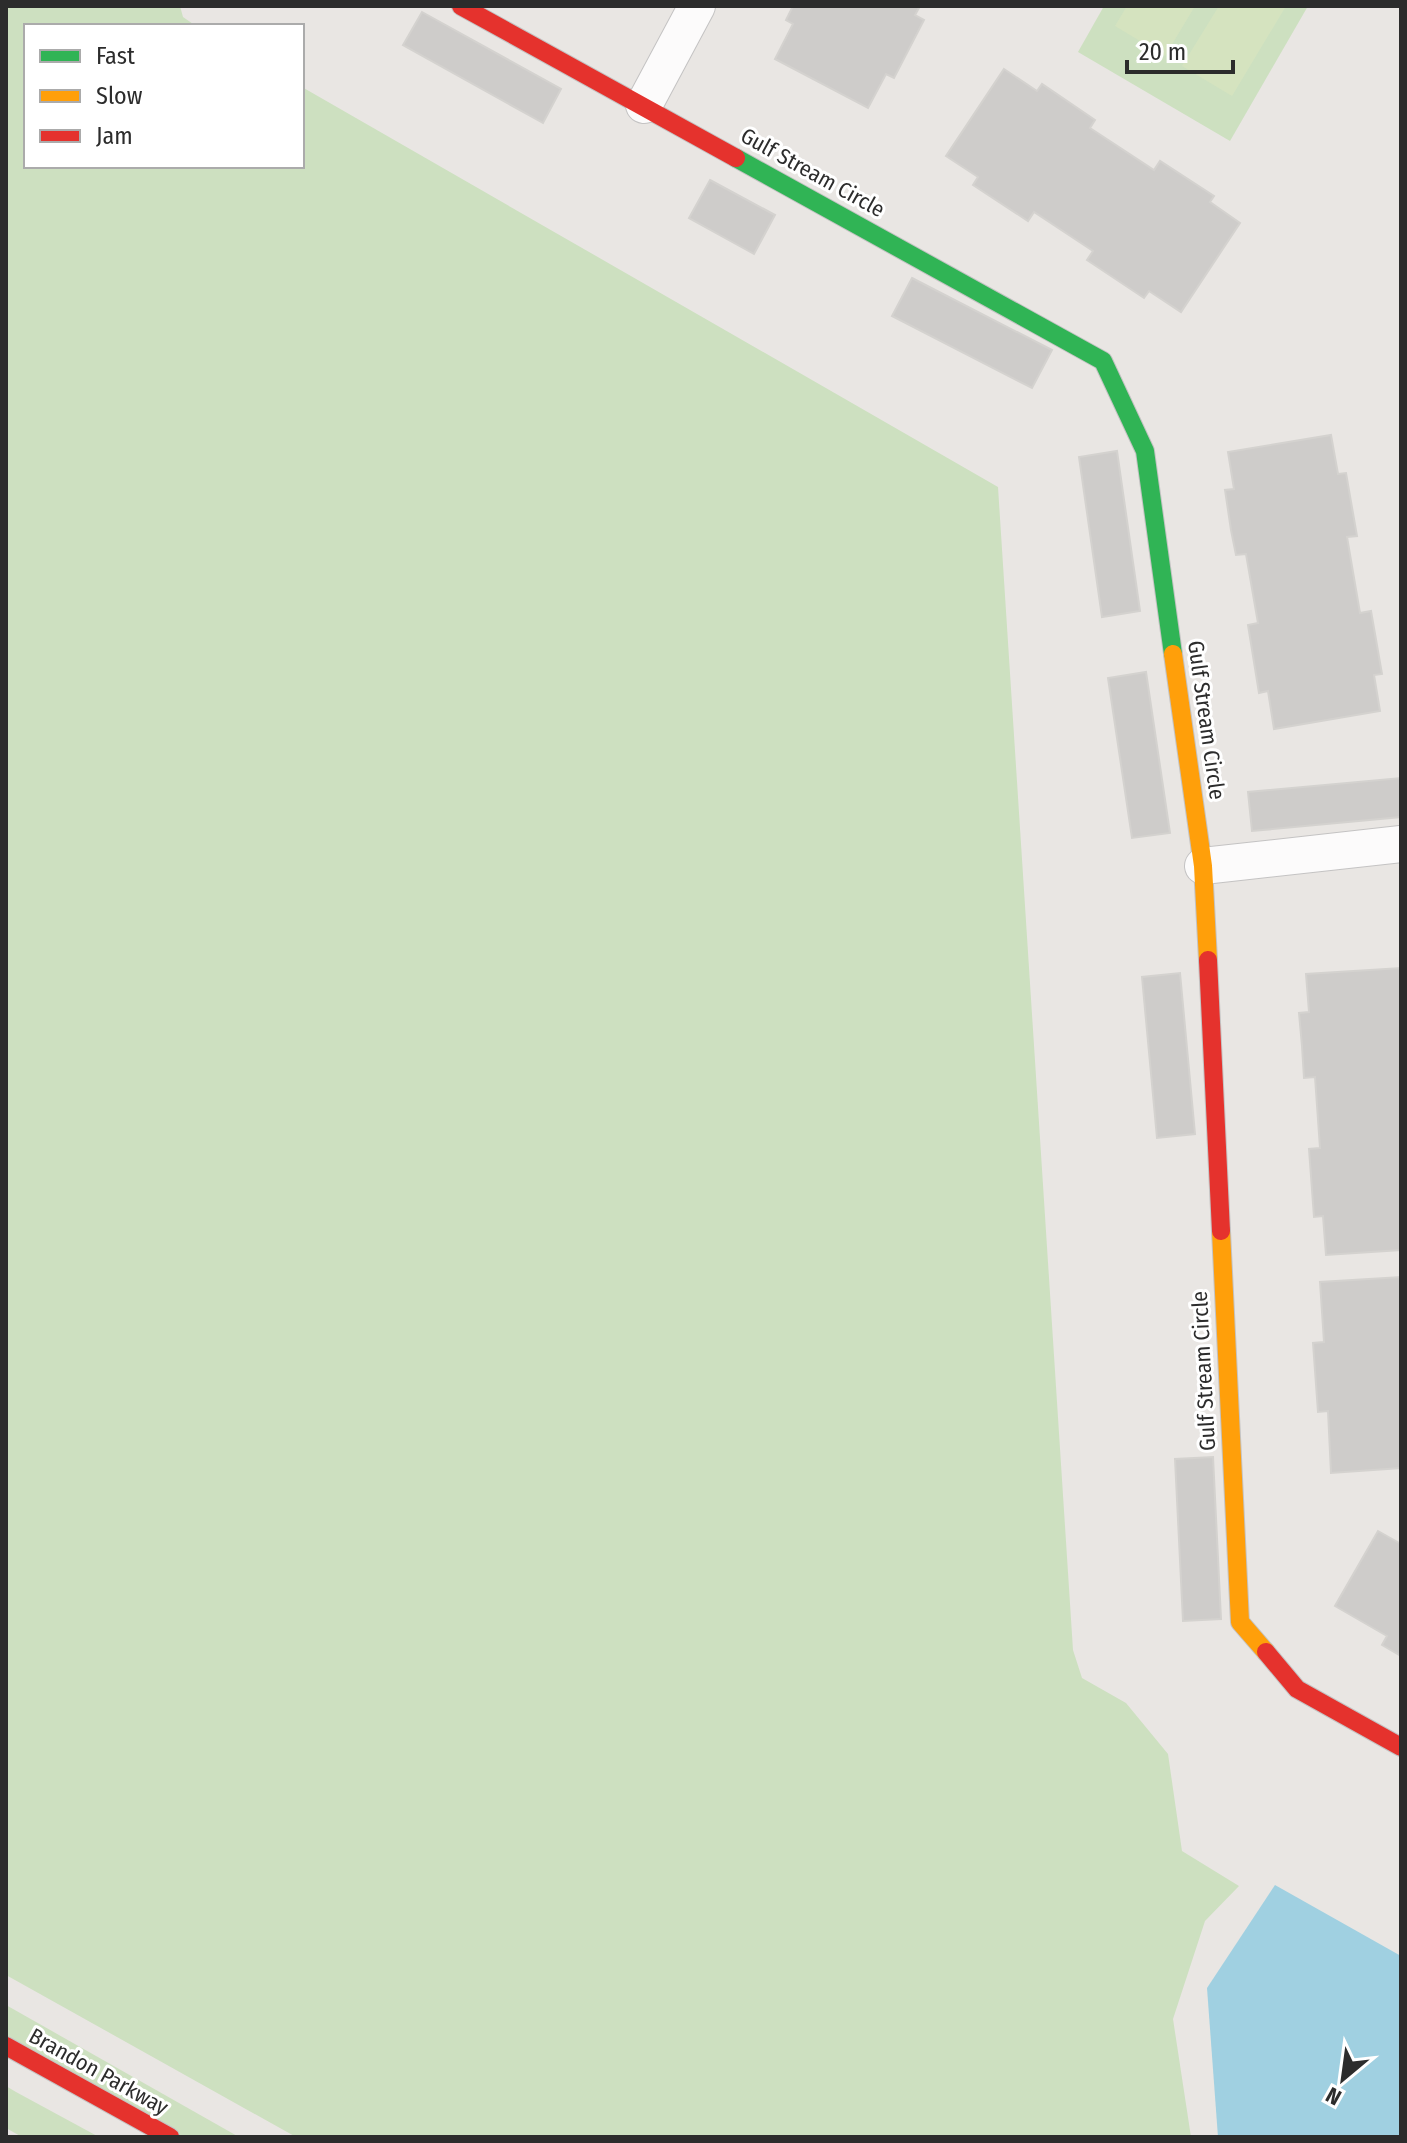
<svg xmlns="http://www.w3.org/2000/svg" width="1407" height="2143" viewBox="0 0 1407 2143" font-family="'Fira Sans Condensed',sans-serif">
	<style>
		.green { fill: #cde0c0 }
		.pitch { fill: #d5e3bf }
		.water { fill: #a0d0e1 }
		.building { fill: #ceccca; stroke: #d4d2cf; stroke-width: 2 }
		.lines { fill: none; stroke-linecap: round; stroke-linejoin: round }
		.street-casing { stroke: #c4c3c3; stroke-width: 38 }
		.fast-casing { stroke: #c4c3c3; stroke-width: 20 }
		.slow-casing { stroke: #c4c3c3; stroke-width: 20 }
		.jam-casing { stroke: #c4c3c3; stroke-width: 20 }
		.street { stroke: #fcfbfb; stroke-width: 36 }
		.fast { stroke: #30b455; stroke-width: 18 }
		.slow { stroke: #ff9f0a; stroke-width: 18 }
		.jam { stroke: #e5322d; stroke-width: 18 }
		.labels { text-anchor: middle; stroke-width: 6; stroke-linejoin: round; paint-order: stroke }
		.street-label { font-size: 22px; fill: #2c2c2c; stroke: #fff }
	</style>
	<rect width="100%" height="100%" fill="#e9e6e3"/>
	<g class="green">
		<path d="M6 6H180L183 17 196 26H26V166H302V87L998 487 1073 1650 1082 1678 1126 1703 1168 1754 1182 1851 1239 1886 1205 1921 1173 2019 1191 2137H296L6 1975Z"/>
		<path d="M1104 6H1308L1230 141 1078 52Z"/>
		<path d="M6 2005 239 2137H183L6 2038Z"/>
		<path d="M6 2086 16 2092 99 2137H22L6 2128Z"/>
	</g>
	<g class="pitch">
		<path d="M1127 6H1195L1165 56 1115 26Z"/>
		<path d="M1219 6H1286L1232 96 1182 66Z"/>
	</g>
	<path class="water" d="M1275 1885 1401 1956V2137H1218L1207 1988Z"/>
	<g class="building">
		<path d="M793 6H920L915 15 924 20 894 78 886 74 868 108 775 59 793 24 786 20Z"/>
		<path d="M422 12 561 89 543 123 403 45Z"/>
		<path d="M1004 69 1037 91 1042 84 1095 120 1090 128 1154 170 1160 161 1214 196 1210 202 1240 223 1181 312 1149 291 1144 298 1087 260 1093 251 1034 212 1028 221 973 185 978 177 946 156Z"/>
		<path d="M710 180 775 215 754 254 689 218Z"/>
		<path d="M912 278 1052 350 1032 388 892 316Z"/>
		<path d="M1331 435 1338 474 1346 473 1357 536 1347 537 1360 613 1371 611 1382 674 1374 675 1380 711 1274 729 1268 691 1259 693 1248 625 1258 623 1246 554 1236 555 1231 530 1225 490 1234 489 1228 452Z"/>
		<path d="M1117 451 1140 611 1102 617 1079 457Z"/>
		<path d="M1146 672 1170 833 1132 838 1108 678Z"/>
		<path d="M1401 778V817L1252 831 1248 792Z"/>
		<path d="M1401 968V1250L1326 1255 1323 1216 1314 1217 1309 1149 1320 1148 1315 1077 1304 1078 1302 1046 1299 1013 1309 1012 1306 974Z"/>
		<path d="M1180 973 1195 1134 1157 1138 1142 977Z"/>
		<path d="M1401 1277V1468L1331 1473 1328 1411 1318 1412 1313 1343 1324 1342 1320 1282Z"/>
		<path d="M1213 1457 1221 1619 1183 1621 1175 1459Z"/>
		<path d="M1378 1531 1401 1544V1656L1382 1645 1387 1636 1335 1606Z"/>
	</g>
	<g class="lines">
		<g class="street-casing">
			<g id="street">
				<path d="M644 105 697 6"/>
				<path d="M1203 866 1401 844"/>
			</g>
		</g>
		<g class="fast-casing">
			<path id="fast" d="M736 158 1103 361 1145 451 1173 654"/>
		</g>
		<g class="slow-casing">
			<g id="slow">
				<path d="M1173 654 1203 866 1208 960"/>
				<path d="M1221 1231 1240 1622 1266 1652"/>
			</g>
		</g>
		<g class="jam-casing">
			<g id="jam">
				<path d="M461 6 736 158"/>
				<path d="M1208 960 1221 1231"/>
				<path d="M1266 1652 1297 1689 1401 1747"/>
				<path d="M6 2046 170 2137"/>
			</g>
		</g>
		<use href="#street" class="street"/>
		<use href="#fast" class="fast"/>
		<use href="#slow" class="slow"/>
		<use href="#jam" class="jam"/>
	</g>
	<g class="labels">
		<g class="street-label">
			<text transform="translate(813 172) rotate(29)" y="8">Gulf Stream Circle</text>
			<text transform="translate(1207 720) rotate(82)" y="8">Gulf Stream Circle</text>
			<text transform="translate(1203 1371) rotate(-93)" y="8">Gulf Stream Circle</text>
			<text transform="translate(99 2071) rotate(29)" y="8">Brandon Parkway</text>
		</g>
	</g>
	<rect width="1407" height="2143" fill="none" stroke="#2c2c2c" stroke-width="16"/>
	<rect x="24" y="24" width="280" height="144" fill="#ffffff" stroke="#ababab" stroke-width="2"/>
	<rect x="40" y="50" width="40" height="12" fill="#30b455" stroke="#ababab" stroke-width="2"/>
	<text x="96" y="64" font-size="24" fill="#2c2c2c">Fast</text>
	<rect x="40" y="90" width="40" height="12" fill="#ff9f0a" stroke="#ababab" stroke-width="2"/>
	<text x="96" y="104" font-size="24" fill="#2c2c2c">Slow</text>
	<rect x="40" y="130" width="40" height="12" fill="#e5322d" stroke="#ababab" stroke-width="2"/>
	<text x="96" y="144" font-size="24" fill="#2c2c2c">Jam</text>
	<g transform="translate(1343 2079) rotate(209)" stroke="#ffffff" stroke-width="6" paint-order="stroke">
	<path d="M0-6L14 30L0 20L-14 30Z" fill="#2c2c2c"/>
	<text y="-12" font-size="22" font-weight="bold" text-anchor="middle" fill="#2c2c2c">N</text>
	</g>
	<path d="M1127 60v12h106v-12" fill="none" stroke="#2c2c2c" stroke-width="4"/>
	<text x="1139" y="60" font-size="24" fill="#2c2c2c" stroke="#ffffff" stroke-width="6" paint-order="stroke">20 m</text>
</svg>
